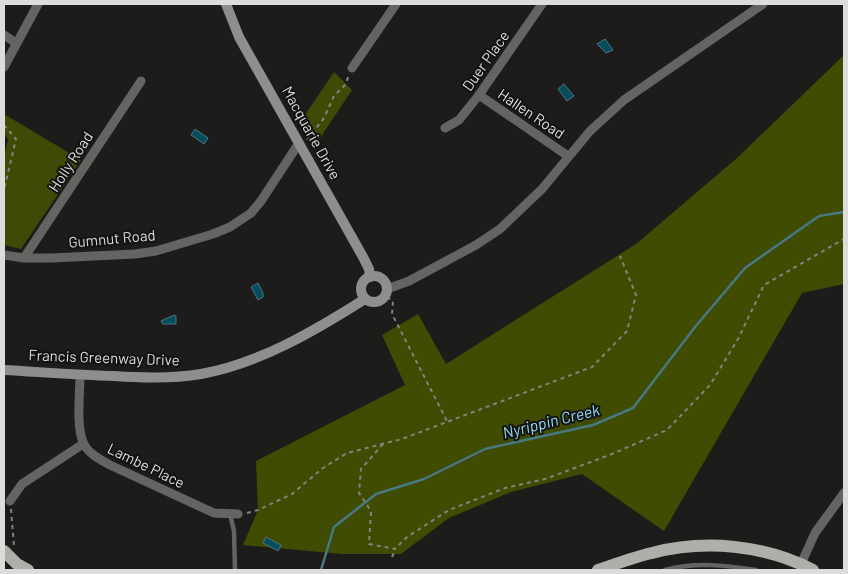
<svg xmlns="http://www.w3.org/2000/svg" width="848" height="574" viewBox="0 0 848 574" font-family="Barlow,sans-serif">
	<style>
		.green { fill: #3e4a06 }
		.forest { fill: #3f4c01 }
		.water { fill: #084d5f; stroke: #487884 }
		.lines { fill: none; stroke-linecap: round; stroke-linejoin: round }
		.stream { stroke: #487884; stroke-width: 2.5 }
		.path { stroke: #848381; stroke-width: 2; stroke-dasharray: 4 4; stroke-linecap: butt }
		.service { stroke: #656463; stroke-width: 4.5 }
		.minor { stroke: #656463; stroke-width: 9 }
		.secondary { stroke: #8f8e8c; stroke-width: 10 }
		.primary { stroke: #b0aeab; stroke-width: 12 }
		.labels { text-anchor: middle; stroke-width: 4; stroke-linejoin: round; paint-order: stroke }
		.street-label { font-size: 15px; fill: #dddcda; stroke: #141311 }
		.water-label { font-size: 16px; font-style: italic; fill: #8fdefa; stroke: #141311 }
	</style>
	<rect width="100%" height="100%" fill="#1d1c1a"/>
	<g class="green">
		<path d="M334 72 352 90 316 144 305 115Z"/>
		<path d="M4 114 81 160 21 249 4 245V158L8 139 4 134Z"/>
	</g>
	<path class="forest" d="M844 55V284L802 293 664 531 582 474 511 492 449 518 401 554H342L243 545 258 510 256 461 405 385 382 335 418 314 446 364 636 244 737 158Z"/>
	<g class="water">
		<path d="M605 39 613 50 606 53 597 44Z"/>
		<path d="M564 84 574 96 567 101 558 89Z"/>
		<path d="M195 129 208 138 204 144 191 135Z"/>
		<path d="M258 283 263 293V297L258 300 251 287Z"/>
		<path d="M174 315 176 316V324H163L161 321Z"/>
		<path d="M266 537 281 545 278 551 263 543Z"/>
	</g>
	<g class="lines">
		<path class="stream" d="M321 570 334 527 376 494 424 479 485 449 593 425 633 408 695 327 745 268 819 216 844 212"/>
		<g class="path">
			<path d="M4 125 16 139 4 190"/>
			<path d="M307 140 324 118 334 96 345 85 349 75"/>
			<path d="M387 297 393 301 392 314 447 421"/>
			<path d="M383 444 361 469 359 493 371 511 369 544 395 549 407 537 449 510 505 488 545 479 612 454 667 430 710 385 738 339 764 285 844 239"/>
			<path d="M11 509 14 546"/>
			<path d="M247 513 258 510 292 494 323 468 347 453 402 439 592 367 627 331 636 295 620 256"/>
			<path d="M392 557 395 550"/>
		</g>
		<g class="service">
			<path d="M230 514 234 531 235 570"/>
			<path d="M665 570C695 562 725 565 756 570"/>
		</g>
		<g class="minor">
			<path d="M4 35 16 43"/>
			<path d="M4 67 38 4"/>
			<path d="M352 68 396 4"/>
			<path d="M479 95 568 156"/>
			<path d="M445 128 459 120 479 95 542 4"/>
			<path d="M4 255 24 258H52L135 254 156 251 213 234 230 227 251 213 261 201 299 143"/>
			<path d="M24 258 141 81"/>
			<path d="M387 289 409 281 476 245 500 229 542 189 590 131 624 100 763 4"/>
			<path d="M80 375C80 394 76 425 83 442 87 453 101 460 110 465L214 513 238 514"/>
			<path d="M10 501 22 484 83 444"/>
			<path d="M801 564 815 533 844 493"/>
		</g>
		<g class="secondary">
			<path d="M226 4 239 37 363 257 369 269 370 277"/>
			<circle cx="374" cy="289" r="13"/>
			<path d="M4 370C40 372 77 375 114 376 143 378 172 379 201 374 259 364 316 330 365 299"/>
		</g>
		<g class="primary">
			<path d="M4 551 17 564 28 570"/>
			<path d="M598 570C616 564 634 557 652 553 705 539 765 545 813 570"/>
		</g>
	</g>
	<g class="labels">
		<g class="street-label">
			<text transform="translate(486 61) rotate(-55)" y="5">Duer Place</text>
			<text transform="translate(531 114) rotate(34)" y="5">Hallen Road</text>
			<text transform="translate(311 133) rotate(61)" y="5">Macquarie Drive</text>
			<text transform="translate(71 162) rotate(-57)" y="5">Holly Road</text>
			<text transform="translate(112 239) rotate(-5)" y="5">Gumnut Road</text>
			<text transform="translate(104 358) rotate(2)" y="5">Francis Greenway Drive</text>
			<text transform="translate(146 466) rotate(26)" y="5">Lambe Place</text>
		</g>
		<g class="water-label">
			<text transform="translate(551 421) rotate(-14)" y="6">Nyrippin Creek</text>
		</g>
	</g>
	<rect width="848" height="574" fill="none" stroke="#dddcda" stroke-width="10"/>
</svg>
